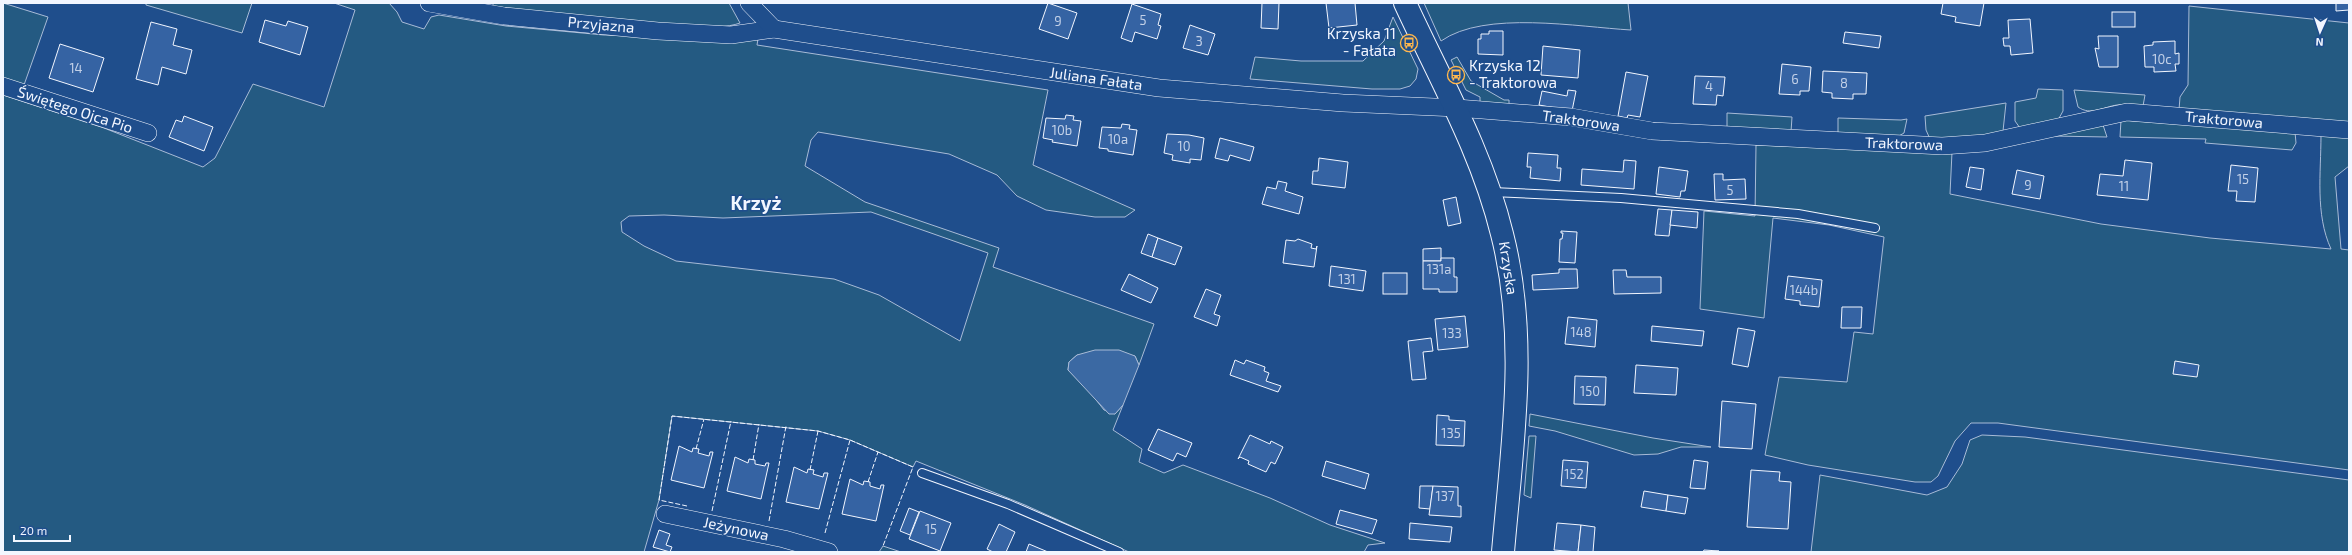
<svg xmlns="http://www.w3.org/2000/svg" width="2352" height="555" viewBox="0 0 2352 555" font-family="'Exo 2',sans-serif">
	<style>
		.green { fill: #245a82; stroke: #a8bbd7; fill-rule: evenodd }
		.water { fill: #3b69a3; stroke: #a8bbd7 }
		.building { fill: #3563a3; stroke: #f2f6ff }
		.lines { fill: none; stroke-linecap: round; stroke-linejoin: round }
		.lane-casing { stroke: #f2f6ff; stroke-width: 10 }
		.street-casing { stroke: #f2f6ff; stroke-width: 18 }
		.secondary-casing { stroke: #f2f6ff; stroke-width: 24 }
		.lane { stroke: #1f4e8c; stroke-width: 8 }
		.street { stroke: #1f4e8c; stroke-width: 17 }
		.secondary { stroke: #1f4e8c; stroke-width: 22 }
		.fence { stroke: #f2f6ff; stroke-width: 1; stroke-dasharray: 5 2; stroke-linecap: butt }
		.labels { text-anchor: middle; stroke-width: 3; stroke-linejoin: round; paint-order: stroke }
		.number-label { font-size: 13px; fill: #c3d1e8 }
		.street-label { font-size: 15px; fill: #f2f6ff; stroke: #1f4e8c }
		.poi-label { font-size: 15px; fill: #f2f6ff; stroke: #1f4e8c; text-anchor: end }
		.district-label { font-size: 19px; font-weight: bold; fill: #f2f6ff; stroke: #1f4e8c }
	</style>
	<rect width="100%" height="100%" fill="#1f4e8c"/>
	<g class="green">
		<path d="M3 3 48 17 24 85 3 78Z"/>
		<path d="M146 3H252L242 33 146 5Z"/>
		<path d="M334 3H389L397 12 402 22 424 29 431 17 439 15 506 26 604 35 758 39 757 45 1048 90 1033 165 1135 210 1125 217H1095L1046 210 1017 196 997 175 949 154 818 132 811 140 805 166 865 202 999 248 993 267 1154 324 1139 365 1135 356 1077 355 1069 362 1068 370 1090 392 1104 410 1115 414 1123 405 1113 430 1142 449 1139 462 1164 473 1183 465 1270 498 1330 525 1385 543 1368 545 1364 552H1129L1025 505 916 461 913 467 850 440 818 431 672 416 659 500 644 552H3V95L104 128 203 167 215 158 253 84 324 107 355 10ZM871 212 988 253 960 341 879 295 834 279 676 261 644 246 622 232 621 222 629 216 664 215 723 218Z"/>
		<path d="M493 3H729L740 23C716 32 665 24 638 21 589 17 541 13 493 6Z"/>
		<path d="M1424 3H1628L1631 30C1578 27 1485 10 1441 41Z"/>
		<path d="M2189 6 2349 23V125L2179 110 2180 97 2188 85Z"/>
		<path d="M1393 17 1418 69 1416 79 1410 86 1400 89H1372L1250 79 1255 57 1301 61H1363L1384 41Z"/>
		<path d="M1457 57 1471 81 1504 100H1509V107L1480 103V97L1466 90 1451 60Z"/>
		<path d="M2038 89 2063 90V111L2058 120 2020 128 2015 121V102L2036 98Z"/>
		<path d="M2074 90 2145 95 2143 106C2135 106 2126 104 2117 105 2103 107 2091 116 2078 107Z"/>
		<path d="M2006 103 2003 131 1996 137 1930 139 1926 130 1925 116Z"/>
		<path d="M1727 113 1792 117 1791 132 1727 130Z"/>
		<path d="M1838 118 1901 120 1907 119 1904 133 1897 137 1838 134Z"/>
		<path d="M2121 120 2295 132 2296 143 2292 150 2205 143 2206 139 2120 137Z"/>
		<path d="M2102 122 2107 137 2053 136Z"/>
		<path d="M2321 135 2349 138V166L2335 177 2341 249 2349 250V470L1998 423H1971L1955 441 1938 476 1931 482H1915L1808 465 1765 455 1779 377 1847 382 1854 332 1873 334 1884 237 1829 225 1773 218 1764 318 1700 309 1704 211 1755 216 1756 145 1952 152 1950 194 2101 224 2210 238 2331 249C2315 214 2321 173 2321 135Z"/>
		<path d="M1530 414 1653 438 1711 447H1681L1658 454 1634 455 1555 431 1529 426Z"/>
		<path d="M1982 435 2025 437 2349 480V552H1811L1820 475 1927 495 1947 487 1962 464 1970 440Z"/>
		<path d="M1529 436H1536L1531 498 1524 495Z"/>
		<path d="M883 546 901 552H879Z"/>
	</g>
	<path class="water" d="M1095 350H1119L1135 356 1139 365 1123 405 1115 414H1109L1068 370 1069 362 1077 355Z"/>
	<g class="building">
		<path d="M1048 3 1077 13 1068 39 1039 29Z"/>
		<path d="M1262 3H1279L1278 29 1261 28Z"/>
		<path d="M1326 3H1355L1357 25 1329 28Z"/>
		<path d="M1943 3H1984L1980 26 1955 22 1956 17 1941 14Z"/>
		<path d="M2336 3H2349V10L2336 11Z"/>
		<path d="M1132 4 1161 14 1158 25 1161 26 1157 39 1135 32 1132 42 1121 38Z"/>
		<rect x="2112" y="12" width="23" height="15"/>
		<path d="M2030 19 2033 53 2011 55 2010 46H2004L2003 38H2009L2008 20Z"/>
		<path d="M265 20 286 26 288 21 308 27 300 55 259 42Z"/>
		<path d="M151 22 177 29 173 45 192 50 186 74 162 67 158 85 136 79Z"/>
		<path d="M1190 25 1215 34 1208 55 1183 48Z"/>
		<path d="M1489 31H1503V55L1478 54V39H1481V34H1489Z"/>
		<path d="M1845 32 1881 36 1879 48 1843 43Z"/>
		<path d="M2098 36H2118V67H2099L2095 48 2099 49Z"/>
		<path d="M2175 41V54L2179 53V64H2175L2176 71 2154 72V67H2145L2144 46 2153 45V42Z"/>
		<path d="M60 44 104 58 93 92 49 78Z"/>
		<path d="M1543 46 1580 50 1578 78 1541 75Z"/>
		<path d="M1782 64 1811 67 1809 91H1800V95L1779 94Z"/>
		<path d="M1823 71 1867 73 1866 94H1853V99L1832 98V93L1822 92Z"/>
		<path d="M1626 72 1648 76 1640 117 1628 115 1627 118 1618 116Z"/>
		<path d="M1695 76 1725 77 1723 96 1717 95 1716 105 1693 104Z"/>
		<path d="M1568 90 1576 91 1572 111 1539 105 1542 91 1567 96Z"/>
		<path d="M1066 115 1074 116 1073 120 1081 121 1077 146 1052 142 1053 140 1043 138 1046 118 1065 119Z"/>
		<path d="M184 116 213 127 204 151 169 137 176 120 182 122Z"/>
		<path d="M1122 124 1130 125 1129 129 1137 130 1133 155 1108 151V149L1099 148 1102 127 1121 128Z"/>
		<path d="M1167 134 1189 135 1204 138 1201 160 1190 159V163L1172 160 1173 155 1164 153Z"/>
		<path d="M1220 138 1254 147 1250 161 1230 155 1228 161 1215 158Z"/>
		<path d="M1528 153 1558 155 1557 168H1561L1560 181 1530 178 1531 167H1527Z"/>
		<path d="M1319 158 1348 162 1345 188 1312 184 1313 171H1318Z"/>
		<path d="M1624 160 1636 161 1634 189 1581 185 1582 169 1623 172Z"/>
		<path d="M2125 160 2152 163 2148 200 2097 195 2100 174 2123 176Z"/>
		<path d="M2231 165 2258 168 2255 202 2236 201 2237 191H2228Z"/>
		<path d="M1659 167 1688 171 1685 191H1681L1680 197 1656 194Z"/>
		<path d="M1970 167 1984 169 1981 190 1966 187Z"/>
		<path d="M2017 170 2044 176 2040 199 2012 194Z"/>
		<path d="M1714 174H1723V180L1745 179 1746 199 1715 200Z"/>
		<path d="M1278 181 1287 183 1285 191 1303 197 1299 214 1262 204 1267 187 1276 189Z"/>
		<path d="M1456 197 1461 223 1448 226 1443 200Z"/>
		<path d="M1658 209 1672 210 1669 236 1655 235Z"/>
		<path d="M1672 210 1698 212 1697 228 1670 225Z"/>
		<path d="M1561 231 1577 232 1575 263 1559 262 1560 239H1562L1563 233H1561Z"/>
		<path d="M1148 234 1158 238 1152 257 1141 253Z"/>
		<path d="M1158 238 1182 247 1175 265 1152 257Z"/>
		<path d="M1298 239 1312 244 1311 248 1316 249 1317 246 1314 267 1283 263 1286 240 1295 241Z"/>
		<path d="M1441 248V261H1423V249Z"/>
		<path d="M1441 258H1454V277H1457V292H1439V289H1423V261H1441Z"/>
		<path d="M1331 266 1366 271 1363 291 1329 286Z"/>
		<path d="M1559 269H1577L1578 288 1533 290 1532 275 1559 273Z"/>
		<path d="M1613 270H1626L1627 277H1661V293L1614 294Z"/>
		<rect x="1383" y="273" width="24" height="21"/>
		<path d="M1129 274 1158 288 1151 303 1121 290Z"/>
		<path d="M1788 276 1822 280 1819 307 1800 305V301L1785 299Z"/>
		<path d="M1206 289 1221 295 1214 314 1220 316 1217 326 1194 317Z"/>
		<path d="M1842 307H1862L1861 328H1841Z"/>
		<path d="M1465 316 1468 347 1438 350 1435 319Z"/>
		<path d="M1568 317 1597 320 1595 347 1565 344Z"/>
		<path d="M1652 326 1704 331 1702 346 1651 341Z"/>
		<path d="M1738 328 1755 331 1748 367 1732 364Z"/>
		<path d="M1431 338 1433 351 1423 352 1426 379 1412 380 1408 341Z"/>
		<path d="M1235 360 1244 364 1246 360 1265 367 1264 371 1269 373 1266 381 1281 386 1278 392 1230 375Z"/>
		<path d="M2175 361 2199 365 2197 377 2173 374Z"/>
		<path d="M1636 365 1678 368 1676 395 1634 393Z"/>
		<path d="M1575 376 1606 377 1605 405 1574 404Z"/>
		<path d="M1722 401 1756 404 1752 449 1719 447Z"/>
		<path d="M1437 415 1449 416V420L1465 421 1464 446 1436 445Z"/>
		<path d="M1158 429 1192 443 1186 457 1177 453 1173 461 1148 450Z"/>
		<path d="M1250 435 1270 444 1271 441 1283 447 1275 464 1271 462 1266 472 1248 464 1249 461 1240 457 1238 459Z"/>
		<path d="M679 446 692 452 693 448 699 449 698 453 709 456 710 452H713L704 488 671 480Z"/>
		<path d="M735 457 748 463 749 459 755 460V464L765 466 766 463H769L761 499 727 491Z"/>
		<path d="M1563 460 1588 462 1586 488 1561 486Z"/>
		<path d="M1694 460 1708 462 1705 489 1690 488Z"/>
		<path d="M1326 461 1369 474 1365 489 1322 476Z"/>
		<path d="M794 467 807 473 808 469 814 470 813 474 823 477 824 473H828L819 509 786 502Z"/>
		<path d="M1751 470 1780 472 1779 481 1791 482 1788 529 1747 527Z"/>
		<path d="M850 479 863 485 864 481 870 482V486L880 489 881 485H884L876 521 842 514Z"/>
		<path d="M1420 486H1433L1430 509 1419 508Z"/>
		<path d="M1433 486 1458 487V506H1461V517L1429 515Z"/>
		<path d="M1644 491 1668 495 1666 511 1641 507Z"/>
		<path d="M1668 495 1688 498 1685 514 1666 511Z"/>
		<path d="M909 508 919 512 910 535 900 531Z"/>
		<path d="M1340 510 1377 520 1372 534 1336 524Z"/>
		<path d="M920 511 951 523 940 551 909 539Z"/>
		<path d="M1410 523 1452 527 1450 542 1409 539Z"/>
		<path d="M1557 523 1581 525 1578 552 1554 550Z"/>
		<path d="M999 524 1015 532 1006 552H993L987 549Z"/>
		<path d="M1581 525 1595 527 1593 552H1578Z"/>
		<path d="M659 530 670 534 666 545 672 547 670 552 653 547Z"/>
		<path d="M1029 544 1048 552H1026Z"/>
		<path d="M1704 550 1719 551 1703 552Z"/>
	</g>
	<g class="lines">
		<g class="lane-casing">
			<g id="lane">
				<path d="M1492 192 1621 198 1798 214 1875 228"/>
				<path d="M922 473 1008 504 1119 552"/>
			</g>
		</g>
		<g class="street-casing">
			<g id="street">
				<path d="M429 3 504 16 658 31 731 35 774 29 1159 88 1343 103 1457 108 1571 117 1652 131 1942 146 1985 143 2127 112 2349 130"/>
				<path d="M749 3 774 29"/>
				<path d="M3 86 148 133"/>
				<path d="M665 514 784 539 829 552"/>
			</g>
		</g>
		<g class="secondary-casing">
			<path id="secondary" d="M1405 3C1440 79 1482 152 1502 234 1529 339 1512 446 1503 552"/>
		</g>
		<use href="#lane" class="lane"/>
		<use href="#street" class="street"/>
		<use href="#secondary" class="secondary"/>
		<g class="fence">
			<path d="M696 449 704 419"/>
			<path d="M753 460 759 424"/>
			<path d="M810 470 818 431"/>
			<path d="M868 482 878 452"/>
			<path d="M687 506 659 500 672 416 818 431 850 440 913 467 883 546"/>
			<path d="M712 511 731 421"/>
			<path d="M769 521 786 426"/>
			<path d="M825 533 850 440"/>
		</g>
	</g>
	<defs>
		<g id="bus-ring" transform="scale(0.9)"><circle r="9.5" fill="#1f4e8c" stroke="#ffb74d" stroke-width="1.5"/><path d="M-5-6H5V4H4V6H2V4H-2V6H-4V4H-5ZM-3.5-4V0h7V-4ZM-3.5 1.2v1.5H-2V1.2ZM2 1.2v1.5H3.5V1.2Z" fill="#ffb74d"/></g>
	</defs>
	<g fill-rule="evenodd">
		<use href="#bus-ring" x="1409" y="43"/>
		<use href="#bus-ring" x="1456" y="75"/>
	</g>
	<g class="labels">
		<g class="number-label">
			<text x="1143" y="25">5</text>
			<text x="1058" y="26">9</text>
			<text x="1199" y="46">3</text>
			<text x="2162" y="64">10c</text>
			<text x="76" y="73">14</text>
			<text x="1795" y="84">6</text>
			<text x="1844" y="88">8</text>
			<text x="1709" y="91">4</text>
			<text x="1062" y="135">10b</text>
			<text x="1118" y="144">10a</text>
			<text x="1184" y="151">10</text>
			<text x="2243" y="184">15</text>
			<text x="2028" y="190">9</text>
			<text x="2124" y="191">11</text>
			<text x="1730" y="195">5</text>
			<text x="1439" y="274">131a</text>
			<text x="1347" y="284">131</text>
			<text x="1804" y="295">144b</text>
			<text x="1581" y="337">148</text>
			<text x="1452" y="338">133</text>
			<text x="1590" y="396">150</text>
			<text x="1451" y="438">135</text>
			<text x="1574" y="479">152</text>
			<text x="1445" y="501">137</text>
			<text x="931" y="534">15</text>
		</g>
		<g class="street-label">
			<text transform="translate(601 25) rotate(5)" y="5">Przyjazna</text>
			<text transform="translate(1096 79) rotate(8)" y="5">Juliana Fałata</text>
			<text transform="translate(75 110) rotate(18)" y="5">Świętego Ojca Pio</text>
			<text transform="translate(2224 120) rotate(5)" y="5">Traktorowa</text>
			<text transform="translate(1581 121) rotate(8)" y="5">Traktorowa</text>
			<text transform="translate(1904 144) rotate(2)" y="5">Traktorowa</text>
			<text transform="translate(1508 268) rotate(81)" y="5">Krzyska</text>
			<text transform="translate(736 529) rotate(12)" y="5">Jeżynowa</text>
		</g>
		<g class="poi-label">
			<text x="1396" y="39">Krzyska 11<tspan x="1396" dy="17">- Fałata</tspan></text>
			<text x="1469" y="71" text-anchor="start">Krzyska 12<tspan x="1469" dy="17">- Traktorowa</tspan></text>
		</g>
		<g class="district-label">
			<text x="756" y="210">Krzyż</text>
		</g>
	</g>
	<rect width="2352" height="555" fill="none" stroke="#f2f6ff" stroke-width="8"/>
	<g transform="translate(2320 32) rotate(183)" stroke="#1f4e8c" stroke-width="3" paint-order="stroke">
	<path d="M0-3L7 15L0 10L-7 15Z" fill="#f2f6ff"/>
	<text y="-6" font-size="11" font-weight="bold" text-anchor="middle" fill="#f2f6ff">N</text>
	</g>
	<path d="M14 535v6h56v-6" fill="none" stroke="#f2f6ff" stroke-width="2"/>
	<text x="20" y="535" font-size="12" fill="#f2f6ff" stroke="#1f4e8c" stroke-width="3" paint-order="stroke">20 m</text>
</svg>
